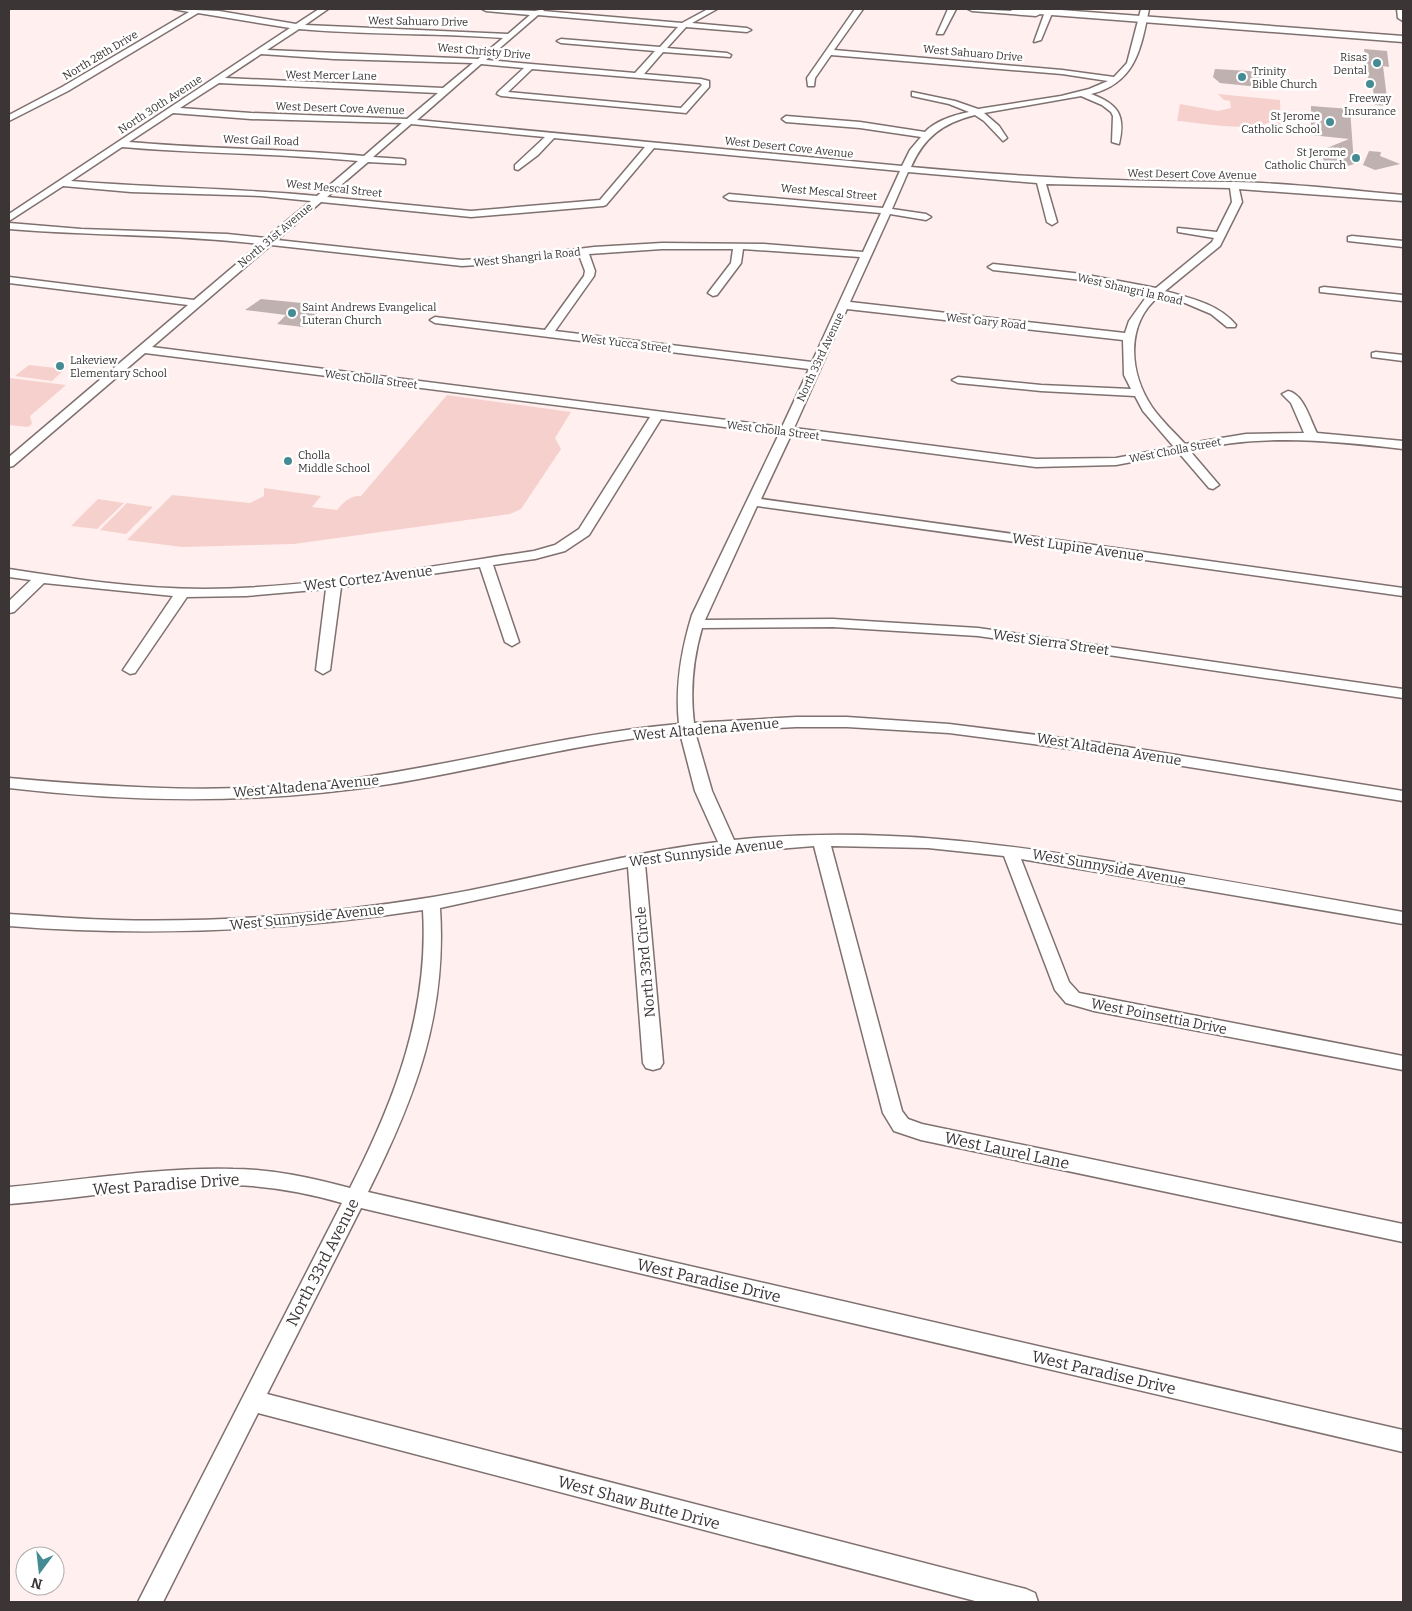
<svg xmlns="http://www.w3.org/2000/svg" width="1412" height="1611" viewBox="0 0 1412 1611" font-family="Bitter,serif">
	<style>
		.green { fill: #f6d0cc }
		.building { fill: #bfb1af }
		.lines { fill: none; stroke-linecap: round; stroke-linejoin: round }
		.minor-casing { stroke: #7e716f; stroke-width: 3 }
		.major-casing { stroke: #7e716f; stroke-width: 3 }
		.minor { fill: #fff; fill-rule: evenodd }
		.major { fill: #fff; fill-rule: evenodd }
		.poi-dot { fill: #448b93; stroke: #fff; stroke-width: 2 }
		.labels { text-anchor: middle; stroke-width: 5; stroke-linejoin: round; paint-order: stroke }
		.far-street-label { font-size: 11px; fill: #3b3535; stroke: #fff }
		.far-poi-label { font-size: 11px; fill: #3b3535; stroke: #fff; text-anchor: start }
		.street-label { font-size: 14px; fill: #3b3535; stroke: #fff }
		.near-street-label { font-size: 16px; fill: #3b3535; stroke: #fff }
	</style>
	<rect width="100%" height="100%" fill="#ffefee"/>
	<g class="green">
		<path d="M1218 94 1280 100 1281 130H1276V122L1273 121C1249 133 1205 123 1177 121L1180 104 1218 111 1231 108 1230 101 1224 100Z"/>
		<path d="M29 365 65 369 52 381 15 376Z"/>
		<path d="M9 378 66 385 30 416 32 424 28 427 9 425Z"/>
		<path d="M447 395 571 412 555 438 561 449 521 509 510 514 294 544 182 547 127 540 172 495 250 503 264 496V488L321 496 312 507 337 510C344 502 350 495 361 496Z"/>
		<path d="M98 499 124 503 97 529 71 526Z"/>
		<path d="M127 503 153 507 126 534 100 530Z"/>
	</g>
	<g class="building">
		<path d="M1364 49 1387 51 1389 67 1383 66 1388 106 1375 105 1373 89H1370Z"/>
		<path d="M1215 69 1266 72 1265 86 1259 87 1220 83 1213 77Z"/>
		<path d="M1311 106 1350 109 1354 164 1338 169V165L1324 164 1322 150 1349 139 1311 135Z"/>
		<path d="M1369 151 1381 152 1380 156 1400 164 1375 170 1363 165Z"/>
		<path d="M261 299 302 303 301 305 323 308 303 327 277 324 286 315 245 310Z"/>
	</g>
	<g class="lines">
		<g class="minor-casing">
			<g id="minor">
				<path d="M173 9 219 11 296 24 319 9H328L305 25 508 34 530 15 486 11 482 9 535 11 545 9 543 11 682 23 708 9H717L692 23 747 28 751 30 747 32 686 27 667 48 727 53 731 55 730 57 663 52 644 74 701 79 709 81V87L686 113 501 96 497 94 498 92 524 68 481 64 417 120 902 166 910 150 921 137 860 128 786 122 782 119 786 116 860 122 925 132C935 121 954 115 969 112L949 104 912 96V92L955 101 978 109 1061 96 1089 89 1108 81 1062 74 831 55 815 78 814 86H808L807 78 855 9H863L834 50 1062 70 1114 77 1127 63 1141 9H1149C1141 48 1136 83 1091 94 1118 104 1126 115 1119 144L1112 142 1113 116 1111 112 1102 105 1081 96 984 113 999 126 1007 138 1003 141 984 121 975 115C943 123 924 137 911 167 1018 177 1125 182 1233 182 1289 183 1347 190 1403 195V201L1239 189 1242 202 1220 246 1165 291C1190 298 1219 304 1236 325L1235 327H1227L1211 314 1185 303 1159 296C1125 324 1129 373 1152 407 1161 420 1174 432 1185 444L1246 434 1304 433 1291 403 1282 394 1288 391C1304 394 1310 420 1317 433L1403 441V449C1332 441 1261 433 1190 451L1219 485 1213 489 1209 488 1179 453 1116 465 1036 467 791 435 761 499 1403 588V596L757 506 705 620 833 619 978 628 1403 689V698L978 636 833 627 702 628C693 659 690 690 694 723L796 717H847L949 724 1101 743 1403 791V801L1101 753 949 733 847 727H796L695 732 712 791 734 840C879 825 1008 844 1150 868 1235 882 1319 897 1403 912V924L1021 859 1069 982 1079 993 1403 1056V1070L1094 1011 1066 1003 1055 990 1004 856 928 848 831 846 902 1111 908 1119 922 1124 1403 1224V1242L921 1140 894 1131 883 1113 814 846 716 854 645 864 663 1063 660 1068 653 1070 646 1068 643 1063 628 867 440 908C447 1015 415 1098 368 1192L1403 1430V1452L361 1208 267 1394 1026 1589 1035 1593 1038 1602H979L258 1413 163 1602H138L342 1203C307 1193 270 1186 233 1185 159 1184 83 1198 9 1204V1187C83 1180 159 1167 233 1169 273 1169 312 1178 350 1188 395 1100 429 1011 423 910 285 931 148 937 9 926V914C44 916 79 919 114 920 221 923 328 914 433 897 529 881 622 853 718 842L695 791 680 733C582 742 487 768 390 784 263 804 136 803 9 788V778C122 788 230 795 344 780 456 765 566 734 679 724 675 686 681 651 692 615L779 434 661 419 589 535 565 551 535 559 493 565 519 642 512 646 505 642 480 567 341 587 330 670 323 674 316 670 326 589 246 596 187 597 135 673 130 674 123 670 173 596 44 583 14 612 9 613V601L31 580 9 577V569C73 579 139 589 204 589 315 588 425 567 534 551L555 545 579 529 650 417 145 353 13 466 9 467V457L188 305 9 283V277L194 300 260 244C177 234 92 236 9 229V223L81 229 227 234 266 238 311 201 261 196 131 192 63 186 9 221V214L290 28 198 13 68 91 9 121V115L62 87 189 12ZM538 15 678 27 660 47 561 39 557 41 561 43 655 51 635 73 486 60ZM299 29C366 35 435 33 503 38L478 59 267 50ZM261 54 334 59 473 63 443 88 225 78ZM532 69 700 83 702 85 681 108 508 92ZM219 83 438 93 407 119 251 113 180 108ZM173 113 251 119 402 123 364 156C286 149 207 149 129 142ZM411 124 545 137 515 165V169L518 170 538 155 554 138 645 147 600 200 471 211 327 197 368 162 405 164V160L402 159 373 157ZM122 147C201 154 279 153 358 161L317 196C235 188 153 188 71 181ZM654 148 900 171 883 208 729 194 724 197 729 200 881 213 863 252 764 244 662 243 594 247 512 257 462 260 277 240 321 202 471 217 603 206 606 205ZM908 172 1037 183 1047 222 1052 225 1057 222 1046 184 1230 188 1232 202 1217 232 1178 228V232L1214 238 1212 242 1156 288 1082 274 993 264 988 267 993 270 1082 280 1149 293 1129 321 1125 333 850 302 890 214 926 220 931 217 926 214 892 209ZM271 245 462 266 512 263 579 255 585 271 584 276 545 330 435 317 430 320 435 323 809 369 782 427 152 347ZM662 249H733L731 263 708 293 713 296 717 295 741 263 743 249 860 257 812 362 555 331 594 276 595 271 589 254ZM847 309 1123 340 1124 375 1131 389 1041 385 958 377 952 380 958 383 1041 391 1135 396 1143 411 1174 447 1116 458 1036 459 794 428Z"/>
				<path d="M948 9H956L943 34H937Z"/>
				<path d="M968 9 1036 12 1040 14 1036 16 972 11Z"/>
				<path d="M1046 9 1053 11 1041 40 1034 42Z"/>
				<path d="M1352 236 1403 241V247L1348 241V237Z"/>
				<path d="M1324 287 1403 295V301L1320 292V288Z"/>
				<path d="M1376 352 1403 355V361L1372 357V353Z"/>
			</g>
		</g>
		<g class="major-casing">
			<g id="major">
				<path d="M1009 9H1048L1403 36V42L1014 12Z"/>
				<path d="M1397 9H1403V21L1398 18Z"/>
			</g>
		</g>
		<use href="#minor" class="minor"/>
		<use href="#major" class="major"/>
	</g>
	<g class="poi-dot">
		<circle cx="1377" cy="63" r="5"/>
		<circle cx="1242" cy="77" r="5"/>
		<circle cx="1370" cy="84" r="5"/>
		<circle cx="1330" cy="122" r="5"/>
		<circle cx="1356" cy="158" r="5"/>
		<circle cx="292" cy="313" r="5"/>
		<circle cx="60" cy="366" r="5"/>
		<circle cx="288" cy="461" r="5"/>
	</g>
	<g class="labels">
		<g class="far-street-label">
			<text transform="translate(418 21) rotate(1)" y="4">West Sahuaro Drive</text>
			<text transform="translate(484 51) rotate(5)" y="4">West Christy Drive</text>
			<text transform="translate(973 53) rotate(5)" y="4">West Sahuaro Drive</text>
			<text transform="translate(100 55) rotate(-31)" y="4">North 28th Drive</text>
			<text transform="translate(331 75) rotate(1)" y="4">West Mercer Lane</text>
			<text transform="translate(160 104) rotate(-33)" y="4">North 30th Avenue</text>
			<text transform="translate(340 108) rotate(2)" y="4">West Desert Cove Avenue</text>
			<text transform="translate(261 140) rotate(2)" y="4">West Gail Road</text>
			<text transform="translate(789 147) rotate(6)" y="4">West Desert Cove Avenue</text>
			<text transform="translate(1192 174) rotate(1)" y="4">West Desert Cove Avenue</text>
			<text transform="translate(334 188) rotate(6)" y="4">West Mescal Street</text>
			<text transform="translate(829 192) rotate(5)" y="4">West Mescal Street</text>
			<text transform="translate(275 235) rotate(-40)" y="4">North 31st Avenue</text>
			<text transform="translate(527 257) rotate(-6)" y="4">West Shangri la Road</text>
			<text transform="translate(1130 289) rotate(13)" y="4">West Shangri la Road</text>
			<text transform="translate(986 321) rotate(6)" y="4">West Gary Road</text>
			<text transform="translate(626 343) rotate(7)" y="4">West Yucca Street</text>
			<text transform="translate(820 357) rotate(-65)" y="4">North 33rd Avenue</text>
			<text transform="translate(371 379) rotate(7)" y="4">West Cholla Street</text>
			<text transform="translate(773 430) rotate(7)" y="4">West Cholla Street</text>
			<text transform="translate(1175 450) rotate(-11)" y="4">West Cholla Street</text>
		</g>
		<g class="far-poi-label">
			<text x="1367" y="61" text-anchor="end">Risas<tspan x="1367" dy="13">Dental</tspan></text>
			<text x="1252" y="75">Trinity<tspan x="1252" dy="13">Bible Church</tspan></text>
			<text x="1370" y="102" text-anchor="middle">Freeway<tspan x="1370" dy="13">Insurance</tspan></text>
			<text x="1320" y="120" text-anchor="end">St Jerome<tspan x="1320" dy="13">Catholic School</tspan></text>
			<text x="1346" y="156" text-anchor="end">St Jerome<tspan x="1346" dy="13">Catholic Church</tspan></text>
			<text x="302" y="311">Saint Andrews Evangelical<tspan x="302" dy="13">Luteran Church</tspan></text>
			<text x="70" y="364">Lakeview<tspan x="70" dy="13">Elementary School</tspan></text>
			<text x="298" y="459">Cholla<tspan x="298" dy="13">Middle School</tspan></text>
		</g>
		<g class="street-label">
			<text transform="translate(1078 547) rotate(8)" y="5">West Lupine Avenue</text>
			<text transform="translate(368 578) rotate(-7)" y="5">West Cortez Avenue</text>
			<text transform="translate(1051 642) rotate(8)" y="5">West Sierra Street</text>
			<text transform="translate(706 729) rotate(-5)" y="5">West Altadena Avenue</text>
			<text transform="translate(1109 749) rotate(9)" y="5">West Altadena Avenue</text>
			<text transform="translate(306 786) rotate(-5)" y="5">West Altadena Avenue</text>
			<text transform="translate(706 852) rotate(-7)" y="5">West Sunnyside Avenue</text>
			<text transform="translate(1109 867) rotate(10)" y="5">West Sunnyside Avenue</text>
			<text transform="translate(307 917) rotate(-6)" y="5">West Sunnyside Avenue</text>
			<text transform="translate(645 962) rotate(-95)" y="5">North 33rd Circle</text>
			<text transform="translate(1159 1016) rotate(11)" y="5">West Poinsettia Drive</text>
		</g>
		<g class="near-street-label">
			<text transform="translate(1007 1150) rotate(12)" y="6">West Laurel Lane</text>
			<text transform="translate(166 1184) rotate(-4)" y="6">West Paradise Drive</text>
			<text transform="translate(322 1262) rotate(-63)" y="6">North 33rd Avenue</text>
			<text transform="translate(709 1280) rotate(13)" y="6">West Paradise Drive</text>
			<text transform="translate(1104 1372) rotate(13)" y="6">West Paradise Drive</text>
			<text transform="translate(639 1502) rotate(15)" y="6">West Shaw Butte Drive</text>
		</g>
	</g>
	<rect width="1412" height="1611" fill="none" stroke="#3b3535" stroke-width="20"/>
	<g transform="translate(40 1571) rotate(195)"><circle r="24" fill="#ffffff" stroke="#b1aeae"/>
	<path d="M0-4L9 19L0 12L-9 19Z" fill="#448b93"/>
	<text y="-8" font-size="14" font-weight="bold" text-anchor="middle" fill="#3b3535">N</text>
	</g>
</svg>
